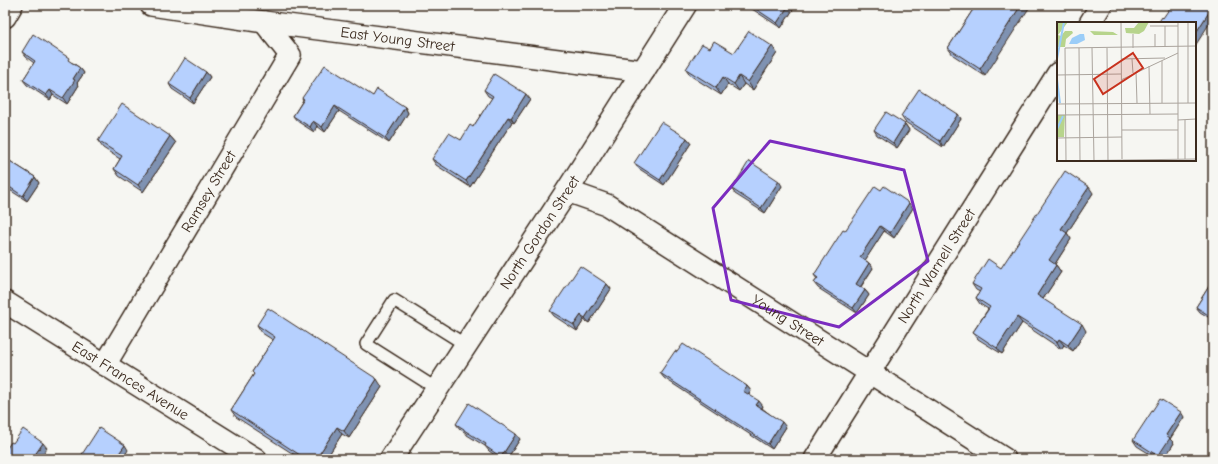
<svg xmlns="http://www.w3.org/2000/svg" width="1218" height="464" viewBox="0 0 1218 464" font-family="'Comic Neue',sans-serif">
	<style>
		.lines { fill: none; stroke-linecap: round; stroke-linejoin: round }
		.service-casing { stroke: #3b2a1e; stroke-width: 14 }
		.minor-casing { stroke: #3b2a1e; stroke-width: 24 }
		.tertiary-casing { stroke: #3b2a1e; stroke-width: 25 }
		.service { stroke: #f6f6f2; stroke-width: 11 }
		.minor { stroke: #f6f6f2; stroke-width: 21 }
		.tertiary { stroke: #f6f6f2; stroke-width: 22 }
		.wall { fill: #9db3da; stroke: #3b2a1e }
		.shaded-wall { fill: #7f92b2; stroke: #3b2a1e }
		.building { fill: #b6d0fe; stroke: #3b2a1e }
		.marked { fill: none; stroke: #7b2cbf; stroke-width: 3; stroke-linejoin: round }
		.labels { text-anchor: middle; stroke-width: 4; stroke-linejoin: round; paint-order: stroke }
		.street-label { font-size: 15px; fill: #3b2a1e; stroke: #f6f6f2 }
		.inset-river { fill: none; stroke: #9bcdf8; stroke-width: 2 }
		.inset-road { fill: none; stroke: #aba49d; stroke-width: 1 }
		.view { fill: #c8321e; fill-opacity: 0.15; stroke: #c8321e; stroke-width: 2 }
		.inset-edge { fill: none; stroke: #3b2a1e; stroke-width: 2 }
	</style>
	<rect width="100%" height="100%" fill="#f6f6f2"/>
	<filter id="ink" filterUnits="userSpaceOnUse"><feTurbulence type="fractalNoise" baseFrequency=".025" numOctaves="2"/><feDisplacementMap in="SourceGraphic" scale="8" xChannelSelector="R" yChannelSelector="G"/><feConvolveMatrix kernelMatrix="1 2 1 2 8 2 1 2 1" color-interpolation-filters="sRGB"/></filter>
	<g filter="url(#ink)">
		<g class="lines">
			<g class="service-casing">
				<path id="service" d="M437 389 366 344 394 300 466 345"/>
			</g>
			<g class="minor-casing">
				<g id="minor">
					<path id="s1" d="M151 5 264 22 644 71"/>
					<path d="M5 17 12 5"/>
					<path d="M1090 23 1101 5"/>
					<path id="s2" d="M567 191 607 205 1005 459"/>
					<path id="s3" d="M5 302 256 459"/>
					<path id="s4" d="M105 365 290 55 264 22"/>
					<path id="s5" d="M815 459 1058 73"/>
				</g>
			</g>
			<g class="tertiary-casing">
				<g id="tertiary">
					<path id="s6" d="M391 459 567 191 685 5"/>
				</g>
			</g>
			<use href="#service" class="service"/>
			<use href="#minor" class="minor"/>
			<use href="#tertiary" class="tertiary"/>
		</g>
		<g class="wall">
			<path d="M746 5H796L781 28Z"/>
			<path d="M976 5 985 76 953 55 948 48Z"/>
			<path d="M710 48 734 53H777L753 90 744 84 739 91 728 84 721 95 691 76 686 69Z"/>
			<path d="M22 52 73 63 80 68 84 73 77 83 79 85 67 104 53 95 50 100 27 85 23 80 34 63 26 57Z"/>
			<path d="M206 72 210 77 193 103 172 89 169 84Z"/>
			<path d="M484 90 530 99 514 123 512 122 470 187 436 165 432 159 461 140 473 127 492 98 488 96Z"/>
			<path d="M373 96 405 107 408 113 389 143 339 111 325 132 317 126 314 132 297 121 293 116 303 100 302 98Z"/>
			<path d="M958 114 961 119 943 147 905 122 901 116Z"/>
			<path d="M905 124 909 130 897 148 877 135 874 130Z"/>
			<path d="M170 136 176 143 143 192 119 176 114 169 120 159 103 148 98 141Z"/>
			<path d="M687 138 691 143 664 185 638 168 634 163Z"/>
			<path d="M5 158 35 177 39 183 27 201 5 187Z"/>
			<path d="M782 186 765 213 735 194 732 189Z"/>
			<path d="M881 190 913 208 894 238 884 231 865 260 869 263 873 268 861 287 865 290 869 295 857 313 818 288 814 283 817 279 814 275Z"/>
			<path d="M1093 193 1067 233 1071 239 1055 264 1056 265 1061 272 1043 299 1086 331 1073 351 1064 345 1061 349 1022 323 1002 354 978 339 973 332 988 309 980 304 976 298 980 292 976 290 972 284 1001 268Z"/>
			<path d="M1213 280V320L1200 312 1196 307Z"/>
			<path d="M607 284 611 289 589 323 584 320 577 331 554 316 550 311Z"/>
			<path d="M257 325 382 387 349 438 342 434 326 459H301L236 417 231 410 254 374 252 372 273 340 262 333Z"/>
			<path d="M677 352 747 386 751 391 749 395 763 406 762 408 786 427 772 449 664 378 660 373Z"/>
			<path d="M1184 417 1170 439 1174 443 1164 459H1158L1137 446 1133 440Z"/>
			<path d="M456 424 520 439 507 459H500L489 451 485 446 467 435 466 433 460 429Z"/>
		</g>
		<g class="shaded-wall">
			<path d="M789 5H796L781 28 777 23Z"/>
			<path d="M1021 5H1031L985 76 980 69Z"/>
			<path d="M1213 6V18L1195 46V34Z"/>
			<path d="M772 46 777 53 753 90 748 82Z"/>
			<path d="M80 68 84 73 77 83 79 85 67 104 63 98 73 79Z"/>
			<path d="M206 72 210 77 193 103 190 98Z"/>
			<path d="M739 76 744 84 739 91 734 84Z"/>
			<path d="M723 77 728 84 721 95 716 88Z"/>
			<path d="M50 90 53 95 50 100 46 95Z"/>
			<path d="M526 94 530 99 514 123 511 118Z"/>
			<path d="M335 106 339 111 325 132 322 127Z"/>
			<path d="M405 107 408 113 389 143 385 138Z"/>
			<path d="M958 114 961 119 943 147 940 141Z"/>
			<path d="M508 117 512 122 470 187 466 181Z"/>
			<path d="M313 121 317 126 314 132 310 127Z"/>
			<path d="M905 124 909 130 897 148 893 143Z"/>
			<path d="M170 136 176 143 143 192 138 185Z"/>
			<path d="M687 138 691 143 664 185 660 180Z"/>
			<path d="M35 177 39 183 27 201 23 196Z"/>
			<path d="M779 181 782 186 765 213 761 208Z"/>
			<path d="M1089 187 1093 193 1067 233 1071 239 1053 267 1049 260 1061 229Z"/>
			<path d="M909 203 913 208 894 238 890 233Z"/>
			<path d="M880 226 884 231 864 262 860 257Z"/>
			<path d="M869 263 873 268 859 289 856 284Z"/>
			<path d="M1056 265 1061 272 1041 302 1037 295Z"/>
			<path d="M607 284 611 289 589 323 585 318Z"/>
			<path d="M865 290 869 295 857 313 853 308Z"/>
			<path d="M581 315 584 320 577 331 574 325Z"/>
			<path d="M1017 317 1022 323 1002 354 997 348Z"/>
			<path d="M1082 324 1086 331 1073 351 1068 345Z"/>
			<path d="M1059 339 1064 345 1061 349 1057 342Z"/>
			<path d="M377 379 382 387 349 438 344 431Z"/>
			<path d="M747 386 751 391 747 397 743 391Z"/>
			<path d="M759 401 763 406 760 410 756 405Z"/>
			<path d="M1181 412 1184 417 1170 439 1174 443 1164 459H1160L1158 456 1166 435Z"/>
			<path d="M782 422 786 427 772 449 768 444Z"/>
			<path d="M337 427 342 434 326 459H316Z"/>
			<path d="M516 434 520 439 507 459H503L501 457Z"/>
			<path d="M43 443 47 448 39 459H32Z"/>
			<path d="M125 445 128 450 123 459H115Z"/>
			<path d="M309 455 311 459H306Z"/>
		</g>
		<g class="building">
			<path d="M750 5H789L777 23Z"/>
			<path d="M976 5H1021L980 69 948 48Z"/>
			<path d="M1172 5H1213V6L1195 34V23H1158L1162 17 1163 18Z"/>
			<path d="M1151 20 1155 23H1149Z"/>
			<path d="M749 31 772 46 748 82 739 76 734 84 723 77 716 88 686 69 702 44 710 48 714 41 734 53Z"/>
			<path d="M33 34 69 58 68 60 80 68 73 79 75 80 63 98 50 90 46 95 23 80 35 61 22 52Z"/>
			<path d="M185 58 206 72 190 98 169 84Z"/>
			<path d="M325 65 373 96 377 89 405 107 385 138 335 106 322 127 313 121 310 127 293 116 304 99 302 98Z"/>
			<path d="M494 74 526 94 511 118 508 117 466 181 432 159 449 133 461 140 470 125 473 127 493 96 484 90Z"/>
			<path d="M919 89 958 114 940 141 901 116Z"/>
			<path d="M122 104 170 136 138 185 114 169 122 156 98 141Z"/>
			<path d="M886 112 905 124 893 143 874 130Z"/>
			<path d="M661 122 687 138 660 180 634 163Z"/>
			<path d="M5 158 35 177 23 196 5 184Z"/>
			<path d="M749 161 779 181 761 208 732 189Z"/>
			<path d="M1065 171 1089 187 1061 229 1067 233 1049 260 1056 265 1037 295 1082 324 1068 345 1059 339 1057 342 1017 317 997 348 973 332 990 307 976 298 981 289 972 284 988 259 1001 268Z"/>
			<path d="M875 186 881 190 884 186 909 203 890 233 880 226 860 257 869 263 856 284 865 290 853 308 814 283 818 278 814 275 843 230 845 231Z"/>
			<path d="M580 266 607 284 585 318 581 315 574 325 550 311Z"/>
			<path d="M1213 280V318L1196 307Z"/>
			<path d="M268 308 377 379 344 431 337 427 316 459H315L309 455 306 459 231 410 254 374 252 372 275 337 257 325Z"/>
			<path d="M683 344 747 386 743 391 759 401 756 405 782 422 768 444 660 373 675 351 677 352Z"/>
			<path d="M1160 399 1181 412 1166 435 1170 438 1158 456 1133 440Z"/>
			<path d="M469 403 516 434 501 457 485 446 486 444 464 430V429L456 424Z"/>
			<path d="M99 428 125 445 115 459H79Z"/>
			<path d="M23 429 43 443 32 459H5V451L11 442 13 443Z"/>
			<path d="M881 457 885 459H880Z"/>
		</g>
	</g>
	<path class="marked" d="M770 141 904 170 928 261 839 327 731 300 713 208Z"/>
	<g class="labels">
		<g class="street-label">
			<text dy="5" stroke="none"><textPath href="#s1" startOffset="249">East Young Street</textPath></text>
			<text dy="5" stroke="none"><textPath href="#s4" startOffset="202">Ramsey Street</textPath></text>
			<text dy="5" stroke="none"><textPath href="#s6" startOffset="271">North Gordon Street</textPath></text>
			<text dy="5" stroke="none"><textPath href="#s5" startOffset="228">North Warnell Street</textPath></text>
			<text dy="5" stroke="none"><textPath href="#s2" startOffset="257">Young Street</textPath></text>
			<text dy="5" stroke="none"><textPath href="#s3" startOffset="148">East Frances Avenue</textPath></text>
		</g>
	</g>
	<g transform="translate(1057 22)">
		<rect width="139" height="139" fill="#f6f6f2"/>
		<path d="M0 0H11L1 13 4 14 8 9H15L16 11 9 17 8 25H0ZM82 0H92L87 9 82 12 69 11 68 6H77ZM33 9 56 10 61 13H37Z" fill="#b7d48c"/>
		<path d="M0 93H8L7 115H0Z" fill="#b7d48c"/>
		<path d="M23 12H27L28 18 20 22H12L15 16Z" fill="#9bcdf8"/>
		<path class="inset-river" d="M0 37 7 0M0 57 3 81M0 107 6 94"/>
		<path class="inset-road" d="M64 0 65 137M121 0V137M131 0V81M93 4H121M108 4V25M76 12V26M98 12V25M22 26 23 139M35 26 37 139M50 26 51 139M64 37 108 36M75 37 76 51M105 39V81M92 44 93 92M79 50 80 81M0 53 64 52M64 58 121 31M0 82 139 81M0 93 121 92M121 98 139 97M65 108H121M0 116 65 115M128 137V98M0 139 139 137M9 139 8 26 139 24"/>
		<path class="view" d="M76 31 86 46 46 72 37 57Z"/>
		<rect width="139" height="139" class="inset-edge"/>
	</g>
	<rect width="1218" height="464" fill="none" stroke="#f6f6f2" stroke-width="20"/>
	<rect x="10" y="10" width="1198" height="444" fill="none" stroke="#3b2a1e" stroke-width="1.5" filter="url(#ink)"/>
</svg>
